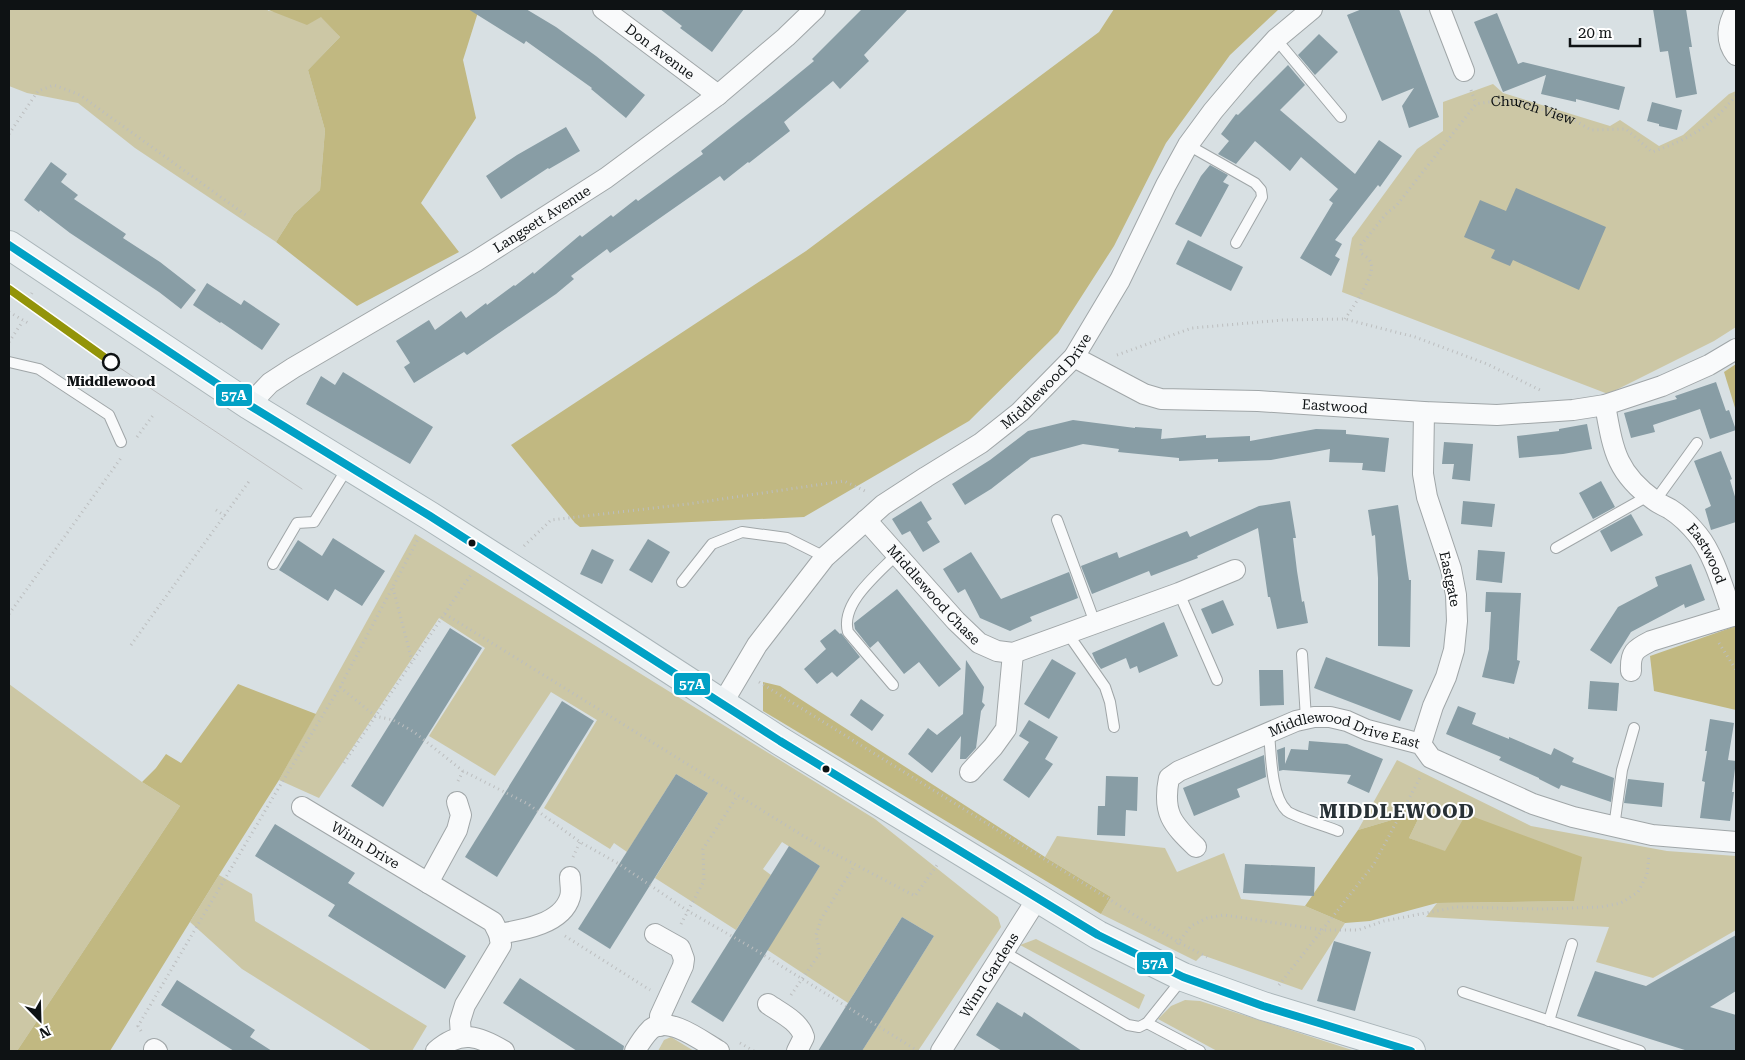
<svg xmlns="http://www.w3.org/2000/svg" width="1745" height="1060" viewBox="0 0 1745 1060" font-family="'Roboto Serif',serif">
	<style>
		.green { fill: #ccc7a5 }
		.forest { fill: #c1b881 }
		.building { fill: #889da5 }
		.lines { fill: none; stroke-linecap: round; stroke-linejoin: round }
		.service-casing { stroke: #a0a6a8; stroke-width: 12 }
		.minor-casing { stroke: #a0a6a8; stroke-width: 22 }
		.primary-casing { stroke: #aab5b9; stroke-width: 30 }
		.path { stroke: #bcbebf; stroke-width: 3; stroke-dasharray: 1 4; stroke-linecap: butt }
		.service { stroke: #f9fafb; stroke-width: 10 }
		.minor { stroke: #f9fafb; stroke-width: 20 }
		.primary { stroke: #edf2f4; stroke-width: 28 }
		.tram { stroke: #bdbfc0; stroke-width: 1 }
		.bus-1-casing { stroke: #fff; stroke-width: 11 }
		.bus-1 { stroke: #01a1c5; stroke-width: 8 }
		.tram-1-casing { stroke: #fff; stroke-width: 11 }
		.tram-1 { stroke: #939409; stroke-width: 8 }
		.stop-dot { fill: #fff; stroke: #0e1214; stroke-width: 2.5 }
		.bus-dot { fill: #0e1214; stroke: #fff; stroke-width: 2 }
		.labels { text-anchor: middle; stroke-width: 4; stroke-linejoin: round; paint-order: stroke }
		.street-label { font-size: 14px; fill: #0e1214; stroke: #fff }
		.stop-label { font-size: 14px; font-weight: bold; fill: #0e1214; stroke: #fff }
		.district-label { font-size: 19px; font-weight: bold; letter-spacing: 1px; fill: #283136; stroke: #fff }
		.line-badge { stroke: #fff; stroke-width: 2 }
		.badge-label { font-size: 14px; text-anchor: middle; font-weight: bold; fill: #fff }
	</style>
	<rect width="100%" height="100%" fill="#d8e0e3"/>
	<g class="green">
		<path d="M9 9H266L269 11 321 16 340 37 308 70 325 130 320 190 294 214 276 242 135 148 78 103 27 93 9 86Z"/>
		<path d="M1493 84 1503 93 1610 126 1620 120 1659 146 1683 135 1729 94 1736 91V327L1714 341 1608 394 1342 292 1352 238 1417 149 1443 131V102Z"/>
		<path d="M415 534 875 819 998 917 1001 927 918 1051H862L934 936 902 917 848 1003 766 949 820 866 782 842 763 869 771 875 736 930 655 878 708 793 676 774 627 852 614 843 610 849 544 808 597 720 551 692 495 776 429 736 485 648 439 618 319 798 279 780Z"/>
		<path d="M9 684 142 782 180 806 17 1051H9Z"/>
		<path d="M1397 760 1531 826 1667 851 1736 856V930L1653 978 1596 962 1609 927 1426 917 1437 903 1574 901 1409 838 1422 811 1358 830Z"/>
		<path d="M1057 836 1165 848 1177 872 1224 853 1241 899 1305 906 1345 923 1302 990 1202 955 1196 961 1101 914 1111 897 1045 857Z"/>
		<path d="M219 875 252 894 255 921 427 1026 412 1051H372L242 969 190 922Z"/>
		<path d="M1036 939 1145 995 1139 1009 1020 945Z"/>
		<path d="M1185 1000 1200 1001 1355 1051H1217L1158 1019 1171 1006Z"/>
		<path d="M671 1037 694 1051H658L664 1040Z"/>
	</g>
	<g class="forest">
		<path d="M266 9H479L463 60 476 118 421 203 459 252 357 306 276 242 294 214 320 190 325 130 308 70 340 37 321 17 307 25Z"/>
		<path d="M1114 9H1279L1230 55 1166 143 1114 246 1058 333 969 421 804 517 580 527 575 523 511 445 806 251 1099 32Z"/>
		<path d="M1736 364V411L1724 372Z"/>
		<path d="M1736 626V710L1654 691 1650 656Z"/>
		<path d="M763 682 780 686 1045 857 1111 897 1101 914 763 711Z"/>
		<path d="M238 684 316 714 279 780 219 875 110 1051H17L180 806 142 782 156 768 166 754 181 763Z"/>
		<path d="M1422 811 1409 838 1445 851 1466 814 1582 857 1574 901 1437 903 1370 921 1345 923 1305 906 1358 830Z"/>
	</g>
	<g class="building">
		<path d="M468 9H526L556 27 596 56 645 95 626 118 591 89 592 88 526 41 524 44Z"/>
		<path d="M660 9H744L712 52 680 28 682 26Z"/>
		<path d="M862 9H908L864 55 869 61 840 89 833 81 784 122 790 131 749 163 748 162 724 181 720 176 610 253 607 249 571 276 574 279 556 294 467 355 464 352 414 383 404 367 410 363 396 341 429 320 435 330 461 311 466 318 486 303 487 305 514 285 515 286 533 272 534 274 580 235 582 237 611 215 613 217 636 199 638 201 703 154 701 151 775 93 814 61 812 59Z"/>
		<path d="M1362 9H1399L1439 117 1409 128 1402 106 1414 88 1382 101 1347 15Z"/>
		<path d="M1653 9H1686L1692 47H1689L1697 94 1676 98 1668 51 1660 52Z"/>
		<path d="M1497 13 1518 64 1523 62 1625 87 1619 110 1576 99V102L1541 94 1546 75 1503 92 1474 22Z"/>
		<path d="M1319 34 1338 52 1315 75 1298 55Z"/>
		<path d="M1288 65 1305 85 1280 110 1355 174 1379 140 1402 156 1380 187 1378 185 1335 240 1342 244 1335 256 1340 259 1331 276 1300 258 1333 203 1329 200 1338 189 1301 157 1290 171 1255 141 1236 164 1218 154 1229 141 1221 134 1236 114 1238 115Z"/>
		<path d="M1652 102 1682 110 1677 130 1659 126V124L1647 121Z"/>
		<path d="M566 127 580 151 549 169 548 168 501 199 486 176 517 155Z"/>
		<path d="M51 162 67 174 61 182 78 195 74 199 126 234 123 238 160 262 196 290 181 309 159 292 70 233 40 210 39 212 24 200Z"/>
		<path d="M1210 165 1228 175 1223 182 1229 185 1201 237 1175 224 1201 176Z"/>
		<path d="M1516 188 1606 227 1579 290 1513 260 1510 266 1491 258 1495 250 1464 237 1480 200 1506 211Z"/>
		<path d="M1188 240 1243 267 1231 291 1176 264Z"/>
		<path d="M207 283 241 305 244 300 280 324 262 350 221 322 220 323 193 305Z"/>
		<path d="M343 372 433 427 410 464 306 404 321 376 335 385Z"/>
		<path d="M1716 382 1726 411 1729 410 1736 430 1710 439 1700 409 1653 425 1655 432 1631 438 1624 413 1677 399 1675 396Z"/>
		<path d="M1073 420 1135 428V427L1162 429 1161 439 1206 435V438L1250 436V441L1316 429 1346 430V434L1389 438 1385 472 1362 470 1363 463 1329 462 1330 449 1271 460 1218 462V459L1179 461V458L1118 452 1119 449 1083 444 1031 458 991 489 965 505 952 484 990 460 1028 431Z"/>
		<path d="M1587 424 1592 449 1563 454 1519 458 1517 436 1559 431V429Z"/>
		<path d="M1444 442 1473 444 1470 481 1452 479 1454 464H1442Z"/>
		<path d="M1721 451 1732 479 1730 480 1736 500V522L1711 530 1705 509 1711 506 1694 461Z"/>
		<path d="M1601 481 1615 507 1593 519 1579 493Z"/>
		<path d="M921 501 932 519 927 522 940 542 923 552 910 531 902 535 892 519Z"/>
		<path d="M1290 501 1296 538H1293L1297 571 1302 602 1304 601 1308 623 1277 629 1270 597H1268L1258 528 1197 556 1198 558 1151 576 1149 571 1092 594 1081 566 1117 552 1119 558 1187 531 1190 537 1259 506Z"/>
		<path d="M1463 501 1495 504 1492 527 1461 524Z"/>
		<path d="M1398 505 1409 580H1411L1410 647 1378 646V578L1375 535 1372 536 1368 510Z"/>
		<path d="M1631 514 1643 535 1611 552 1600 531Z"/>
		<path d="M333 538 385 571 362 606 335 589 328 601 279 570 298 540 322 556Z"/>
		<path d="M648 539 670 552 652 583 629 570Z"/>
		<path d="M592 549 614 560 602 584 580 574Z"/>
		<path d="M1478 550 1505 552 1502 583 1476 580Z"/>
		<path d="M971 552 1001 599 1069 572 1078 598 1030 617 1032 621 1010 631 980 618 965 589 958 593 943 569Z"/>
		<path d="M1691 564 1705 600 1685 608 1684 604 1631 632 1611 664 1590 650 1618 607 1658 586 1655 577Z"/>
		<path d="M897 589 961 669 939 687 919 662 904 674 878 641 870 648 855 629 854 623Z"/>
		<path d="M1486 592 1521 593 1517 660 1520 661 1514 684 1482 677 1489 649 1491 612H1485Z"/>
		<path d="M1223 600 1234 625 1212 634 1201 609Z"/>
		<path d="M1164 622 1178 656 1139 673 1137 666 1130 669 1126 658 1101 669 1096 662 1092 653Z"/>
		<path d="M450 628 482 648 383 807 351 786Z"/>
		<path d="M835 629 840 634 841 633 860 657 837 677 832 672 817 684 804 669 826 649 820 641Z"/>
		<path d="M1326 657 1413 690 1400 721 1314 688Z"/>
		<path d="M1052 659 1076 673 1049 719 1024 704Z"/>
		<path d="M966 660 984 687 982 702 985 705 981 711 976 748 966 759H960L961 736 932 773 908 754 928 728 937 735 963 714Z"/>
		<path d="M1259 670H1283L1284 705 1260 706Z"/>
		<path d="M1590 681 1619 683 1617 711 1588 709Z"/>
		<path d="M861 699 884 715 872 731 850 715Z"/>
		<path d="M562 701 594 721 497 877 465 857Z"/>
		<path d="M1458 706 1476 713 1472 724 1509 739V737L1551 755 1554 748 1574 758 1572 762 1614 778 1611 802 1561 785 1559 789 1539 779V778L1499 760 1501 757 1446 734Z"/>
		<path d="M1710 719 1734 723 1728 760 1736 761 1732 792H1734L1730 821 1700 818 1705 782 1702 781 1707 751H1705Z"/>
		<path d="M1029 720 1058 737 1045 759 1053 764 1029 798 1003 780 1029 742 1019 736Z"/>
		<path d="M1309 741 1347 744 1383 759 1369 793 1347 783 1351 775 1283 770 1279 771 1277 750 1285 747V764L1291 749 1308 750Z"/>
		<path d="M1264 755 1266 777 1237 789 1240 797 1194 816 1183 788Z"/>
		<path d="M676 774 708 793 610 949 578 929Z"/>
		<path d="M1106 776 1138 777 1137 811 1126 810 1125 836 1097 835 1098 806H1105Z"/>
		<path d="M1628 779 1664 783 1662 807 1624 803Z"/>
		<path d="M275 824 355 873 348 883 466 956 445 989 328 916 335 905 255 856Z"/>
		<path d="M789 846 820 866 723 1022 691 1002Z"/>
		<path d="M1245 864 1315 867 1314 896 1243 893Z"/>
		<path d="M902 917 934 936 881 1021 862 1051H818Z"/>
		<path d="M1736 935V991L1710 1007 1736 1015V1051H1688L1577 1016 1595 971 1646 986Z"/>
		<path d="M1334 941 1371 952 1355 1011 1317 1001Z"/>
		<path d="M520 978 624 1046 623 1051H577L503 1003Z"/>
		<path d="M177 980 255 1030 250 1037 272 1051H234L161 1005Z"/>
		<path d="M997 1002 1022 1017 1024 1012 1082 1051H1002L976 1035Z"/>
	</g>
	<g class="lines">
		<g class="service-casing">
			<g id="service">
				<path d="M1276 39 1341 117"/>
				<path d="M1188 145 1255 183 1261 190 1262 197 1236 243"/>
				<path d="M9 362 39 369 109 415 121 442"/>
				<path d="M1655 501 1697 443"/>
				<path d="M1057 520 1095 623"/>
				<path d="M1556 548 1648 496"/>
				<path d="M273 564 297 523 314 522 348 467"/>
				<path d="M682 582 712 544 742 532 787 538 825 557"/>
				<path d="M1179 593 1217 680"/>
				<path d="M1068 634 1105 687 1110 702 1114 727"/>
				<path d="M1302 654 1306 719"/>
				<path d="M893 685 848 632C840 603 878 574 897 554"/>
				<path d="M1269 733C1271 754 1271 796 1287 811 1294 817 1326 826 1338 831"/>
				<path d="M1614 827 1622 770 1634 728"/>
				<path d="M1004 952 1128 1025 1139 1027 1147 1023 1183 978"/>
				<path d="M1463 992 1640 1051"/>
				<path d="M1549 1021 1572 944"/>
				<path d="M1147 1023 1200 1051"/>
			</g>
		</g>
		<g class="minor-casing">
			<g id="minor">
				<path id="s2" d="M603 9 718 95"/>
				<path d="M1440 9 1464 71"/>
				<path d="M1736 10C1727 25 1725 41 1736 55"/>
				<path id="s3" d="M1074 357 1144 394 1161 399 1258 401 1424 412 1497 415 1573 410 1605 405 1662 386 1709 365 1736 349"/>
				<path id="s4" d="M249 405 270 383 293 368 476 261 606 178 718 95 786 37 815 9"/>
				<path id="s5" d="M1605 405C1613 448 1615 472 1654 500 1659 504 1665 506 1670 509 1681 516 1690 525 1698 535 1715 556 1724 592 1733 616"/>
				<path id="s6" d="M866 520 956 621 979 643 997 651 1013 653 1179 593 1235 570"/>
				<path d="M1631 671C1630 652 1635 649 1651 641L1736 615"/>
				<path id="s7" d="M722 704 757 645 825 557 883 505 926 477 981 443 1020 412 1074 357 1120 280 1166 185 1188 145 1213 111 1246 72 1276 39 1312 9"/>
				<path d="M1421 744 1433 706 1446 677 1454 650 1457 621 1456 595 1451 569 1427 497 1423 474 1424 412"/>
				<path d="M970 772 993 747 1006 729 1013 653"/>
				<path id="s8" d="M302 807 493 922 499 934 501 945 465 1005 460 1021 461 1036"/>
				<path id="s9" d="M1196 847C1172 824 1162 813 1169 778L1179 771 1296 721 1314 717H1330L1347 721 1367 730 1421 744 1431 758 1533 804 1573 817 1652 835 1736 842"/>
				<path d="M428 883 457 830 461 815 457 802"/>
				<path d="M499 934C523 930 562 924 570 897 572 891 570 884 570 877"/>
				<path d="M655 934 680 948 684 959 683 966 660 1016V1026"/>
				<path d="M768 1004C781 1013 799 1021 804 1037L797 1051"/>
				<path d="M154 1049 157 1051"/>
				<path d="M436 1051C461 1029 479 1036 504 1051"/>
				<path d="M635 1051C639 1044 645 1035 651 1029 669 1015 703 1042 719 1051"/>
				<path id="s10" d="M941 1051 1037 899"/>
			</g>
		</g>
		<g class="primary-casing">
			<path id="primary" d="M9 245 249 405 430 516 623 639 780 741 1098 935 1183 977 1263 1006 1411 1051"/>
		</g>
		<g class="path">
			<path d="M1471 90 1476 104"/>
			<path d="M9 134 38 91 54 85 80 95 247 216"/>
			<path d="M29 298 32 293"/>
			<path d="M9 312 28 323"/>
			<path id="s1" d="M1345 319C1352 308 1378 273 1370 261 1369 258 1363 255 1361 253V245L1386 214 1397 205 1476 104 1496 101H1517L1574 120 1591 130 1626 129 1652 152C1689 139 1711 127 1736 95"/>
			<path d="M9 342 23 321"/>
			<path d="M1117 355 1192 328 1283 320 1345 319 1415 337 1487 364 1540 390"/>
			<path d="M137 437 154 414"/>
			<path d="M216 510 225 516"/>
			<path d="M524 546 551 520 688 504 844 481 867 492"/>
			<path d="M393 588 412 661"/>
			<path d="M9 614 121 458"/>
			<path d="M445 614 818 845 915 896 937 865"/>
			<path d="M1719 643 1736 670"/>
			<path d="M131 645 250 480"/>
			<path d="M759 682 1178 942 1207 957"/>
			<path d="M340 687 375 716 393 720 414 732 463 771 528 804 580 842 619 864 688 911 754 949 918 1051"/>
			<path d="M344 763 472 573"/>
			<path d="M458 781 463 771"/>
			<path d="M573 857 580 842"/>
			<path d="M681 924 704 881 703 849 738 795"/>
			<path d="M565 936 650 990"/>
			<path d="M1177 944 1191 926 1207 918 1224 915 1323 930H1358L1384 921 1457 907 1543 909 1601 907 1621 903 1638 892 1647 875 1649 855"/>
			<path d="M1279 985 1374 864 1421 776"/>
			<path d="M791 995 820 953 816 935 821 919 855 865"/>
			<path d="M141 1031 138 1026 278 789 340 687 418 539"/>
			<path d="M740 1043 754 1051"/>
		</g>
		<use href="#service" class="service"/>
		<use href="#minor" class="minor"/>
		<use href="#primary" class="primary"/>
		<path class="tram" d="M111 362 302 489"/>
		<g class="bus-1-casing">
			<path id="bus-1" d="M9 245 249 405 430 516 780 741 1098 935 1183 977 1263 1006 1411 1051"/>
		</g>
		<use href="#bus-1" class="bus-1"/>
		<g class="tram-1-casing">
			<path id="tram-1" d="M9 289 111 362"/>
		</g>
		<use href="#tram-1" class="tram-1"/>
	</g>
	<circle class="stop-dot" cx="111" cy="362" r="8"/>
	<g class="bus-dot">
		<circle cx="472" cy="543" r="4.5"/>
		<circle cx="826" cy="769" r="4.5"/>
	</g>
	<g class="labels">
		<g class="street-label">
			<text dy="5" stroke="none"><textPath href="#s2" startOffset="71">Don Avenue</textPath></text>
			<text dy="5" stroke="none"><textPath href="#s1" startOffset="326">Church View</textPath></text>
			<text dy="5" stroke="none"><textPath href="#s4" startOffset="348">Langsett Avenue</textPath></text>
			<text dy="5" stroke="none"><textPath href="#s7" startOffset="464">Middlewood Drive</textPath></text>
			<text dy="5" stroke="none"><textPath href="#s3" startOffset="271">Eastwood</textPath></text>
			<text dy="5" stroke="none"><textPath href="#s5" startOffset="188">Eastwood</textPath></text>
			<text transform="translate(1450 579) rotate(78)" y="5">Eastgate</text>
			<text dy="5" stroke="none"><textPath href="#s6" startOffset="101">Middlewood Chase</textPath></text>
			<text dy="5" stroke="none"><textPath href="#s9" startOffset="268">Middlewood Drive East</textPath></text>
			<text dy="5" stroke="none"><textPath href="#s8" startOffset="74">Winn Drive</textPath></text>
			<text dy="5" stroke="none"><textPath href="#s10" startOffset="90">Winn Gardens</textPath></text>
		</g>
		<g class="stop-label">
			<text x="111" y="386">Middlewood</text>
		</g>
		<g class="district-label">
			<text x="1397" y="818">MIDDLEWOOD</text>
		</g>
	</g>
	<g class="line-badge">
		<rect x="215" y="383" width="38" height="24" rx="5" fill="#01a1c5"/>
		<rect x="673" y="672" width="38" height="24" rx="5" fill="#01a1c5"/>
		<rect x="1136" y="951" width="38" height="24" rx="5" fill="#01a1c5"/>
	</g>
	<g class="badge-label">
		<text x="234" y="400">57A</text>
		<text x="692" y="689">57A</text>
		<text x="1155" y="968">57A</text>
	</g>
	<rect width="1745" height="1060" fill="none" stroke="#0e1214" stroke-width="20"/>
	<g transform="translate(40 1020) rotate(157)" stroke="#ffffff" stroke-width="4" paint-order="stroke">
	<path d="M0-4L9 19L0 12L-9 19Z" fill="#0e1214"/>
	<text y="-8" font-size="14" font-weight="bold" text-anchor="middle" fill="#0e1214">N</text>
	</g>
	<path d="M1570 38v8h70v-8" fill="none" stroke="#0e1214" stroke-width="2.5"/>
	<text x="1578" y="38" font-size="15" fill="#0e1214" stroke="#ffffff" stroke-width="4" paint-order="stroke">20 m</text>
</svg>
